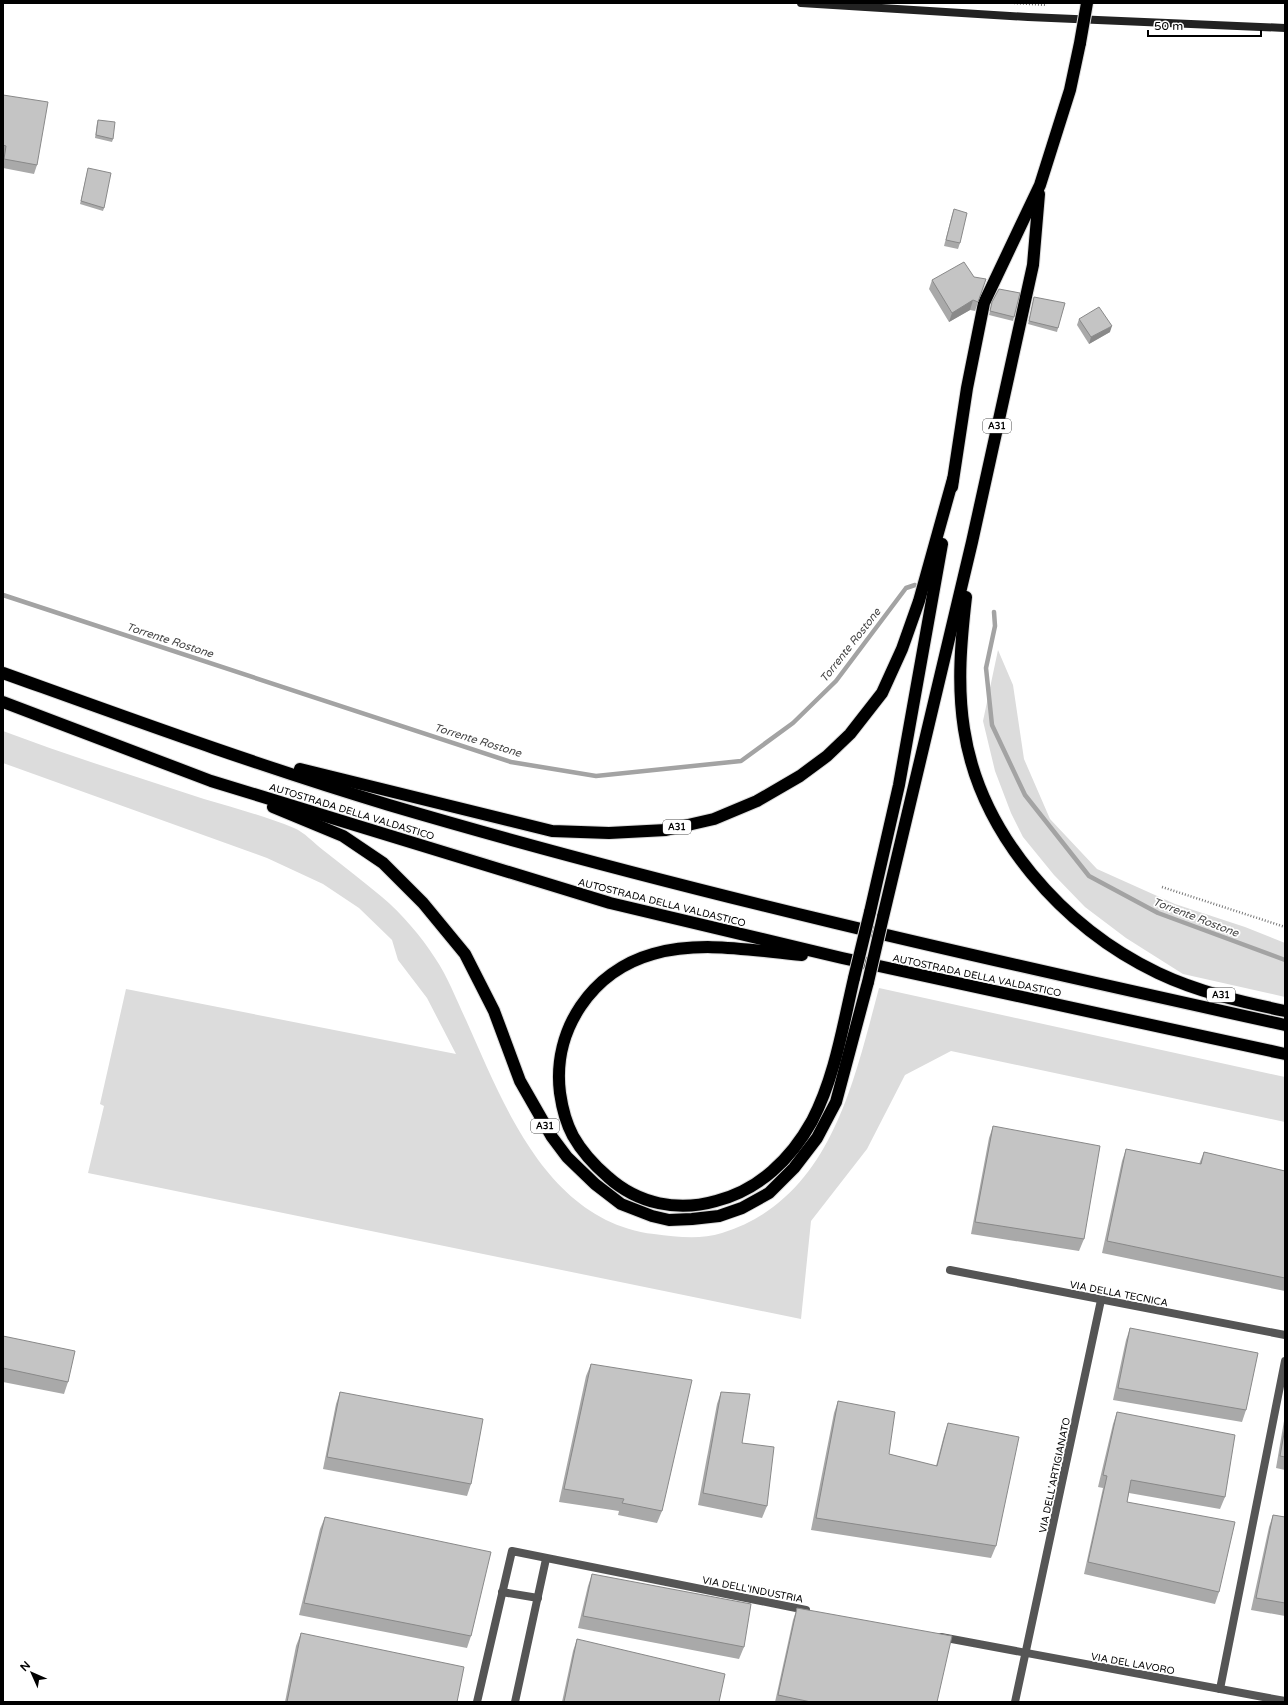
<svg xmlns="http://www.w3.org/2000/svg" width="1288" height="1705" viewBox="0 0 1288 1705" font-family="'Varela Round',sans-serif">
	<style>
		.green { fill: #dcdcdc }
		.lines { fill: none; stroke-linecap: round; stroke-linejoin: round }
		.stream { stroke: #a3a3a3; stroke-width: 4.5 }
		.highway-casing { stroke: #dbdbdb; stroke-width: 14 }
		.path { stroke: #777; stroke-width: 2.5; stroke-dasharray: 1 2; stroke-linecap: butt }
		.street { stroke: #555; stroke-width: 8 }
		.secondary { stroke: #222; stroke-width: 8 }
		.highway { stroke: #000; stroke-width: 12 }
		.highway-bridge-casing { stroke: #dbdbdb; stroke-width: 14; stroke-linecap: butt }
		.highway-bridge { stroke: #000; stroke-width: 12 }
		.wall { fill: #a9a9a9 }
		.shaded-wall { fill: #898989 }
		.building { fill: #c4c4c4; stroke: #898989 }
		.labels { text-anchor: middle; stroke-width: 3.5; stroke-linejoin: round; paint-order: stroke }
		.shield { fill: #fff; stroke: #4c4c4c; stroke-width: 1 }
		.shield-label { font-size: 9px; font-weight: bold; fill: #000 }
		.street-label { font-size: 10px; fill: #000; stroke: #fff }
		.water-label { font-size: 11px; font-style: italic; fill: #444; stroke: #fff }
	</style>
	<rect width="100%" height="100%" fill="#fff"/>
	<g class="green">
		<path d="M998 650 1013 685 1024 759 1050 819 1097 869 1175 904 1245 927 1285 943V997L1183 974 1126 938 1085 907 1054 875 1023 837 1011 813 995 771 983 721Z"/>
		<path d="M3 731C69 756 137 777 204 799 234 808 265 816 294 828 304 832 314 843 323 850 343 866 363 881 382 897 402 914 421 936 435 958 448 977 456 999 466 1020 504 1105 547 1221 654 1234 677 1237 700 1240 722 1233 830 1199 853 1085 879 988L1285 1077V1122L951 1051 905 1075 867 1149 811 1221 801 1319 88 1173 104 1106 100 1104 126 989 456 1054 427 998 398 960 392 940 359 908 323 884 267 858 3 763Z"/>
	</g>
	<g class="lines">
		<g class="stream">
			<path d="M3 595 511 762 596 776 741 761 793 723 836 681 906 588 915 585"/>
			<path d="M994 612 995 626 986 668 992 725 1025 795 1089 876 1158 913 1285 960"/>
		</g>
		<g class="highway-casing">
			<g id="highway">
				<path d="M952 487 967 388 984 303 1040 185 1070 90 1080 43"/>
				<path d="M966 597C961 641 957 684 964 729 980 835 1064 928 1158 973 1198 992 1242 1002 1285 1011"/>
				<path d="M3 673C131 719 259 766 389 805 684 892 985 959 1285 1025"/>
				<path d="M3 702 211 781 610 903 842 958 1285 1054"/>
				<path d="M300 769 552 831 609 833 666 830 714 819 757 801 800 776 827 756 850 734 882 693 902 649 919 601 953 479"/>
				<path d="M273 807 343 836 383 863 423 903 465 954 494 1011 520 1081 552 1137 567 1157 595 1184 621 1204 652 1216 669 1220 692 1219 719 1216 742 1208 769 1193 794 1168 817 1138 836 1102 868 982"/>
				<path d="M870 912 899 785 942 544"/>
				<path d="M883 917 972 542 1033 265 1039 194"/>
				<path d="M802 955C754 951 702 940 653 954 592 971 552 1030 560 1093 562 1107 566 1123 573 1136 582 1152 594 1165 608 1177 638 1204 678 1212 716 1201 759 1190 791 1159 812 1121 835 1077 843 1025 854 978"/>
			</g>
		</g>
		<g class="path">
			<path d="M1014 3 1047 5"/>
			<path d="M1162 887 1285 927"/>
		</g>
		<g class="street">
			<path d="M950 1270 1285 1335"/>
			<path d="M502 1592 538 1598"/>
			<path d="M941 1637 1285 1701"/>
			<path d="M1220 1689 1285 1361"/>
			<path d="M477 1702 512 1551 806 1610"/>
			<path d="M515 1702 546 1559"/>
			<path d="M1015 1702 1101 1300"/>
		</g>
		<path class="secondary" d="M801 3 1028 17 1285 28"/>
		<use href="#highway" class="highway"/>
		<g class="highway-bridge-casing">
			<g id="highway-bridge">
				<path d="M1080 43 1087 3"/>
				<path d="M854 978 870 912"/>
				<path d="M868 982 883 917"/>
			</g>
		</g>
		<use href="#highway-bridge" class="highway-bridge"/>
	</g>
	<g class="wall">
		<path d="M3 95 37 165 34 174 3 168Z"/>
		<path d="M98 120 113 139 112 142 95 138 97 123Z"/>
		<path d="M88 168 104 208 103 211 80 204Z"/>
		<path d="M954 209 960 243 958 249 944 246 952 215Z"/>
		<path d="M986 279 975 311 970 310 949 322 929 289 932 280Z"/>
		<path d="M1034 297 1058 328 1057 332 1028 324Z"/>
		<path d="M992 302 1014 317 1013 321 989 315Z"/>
		<path d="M1079 319 1110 332 1089 344 1077 325Z"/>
		<path d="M993 1126 1084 1239 1079 1251 971 1234 989 1138Z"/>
		<path d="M1126 1149 1199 1164 1204 1152 1285 1171V1291L1102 1253 1122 1161Z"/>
		<path d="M1130 1328 1246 1410 1242 1422 1113 1400 1126 1340Z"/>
		<path d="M3 1336 68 1382 64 1394 3 1382Z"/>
		<path d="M591 1364 662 1511 657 1523 618 1515 619 1511 559 1502 586 1376Z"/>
		<path d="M340 1392 471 1484 467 1496 323 1469 336 1404Z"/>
		<path d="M721 1392 767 1506 762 1518 698 1505 717 1404Z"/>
		<path d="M838 1401 889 1454 936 1466 944 1435 948 1423 996 1546 991 1558 811 1530 834 1413Z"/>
		<path d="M1117 1412 1225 1497 1220 1509 1129 1493 1127 1502 1219 1592 1215 1604 1084 1574 1103 1488 1098 1487 1113 1424Z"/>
		<path d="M1285 1415V1470L1276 1468Z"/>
		<path d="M1273 1515 1285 1517V1616L1251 1610 1269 1527Z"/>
		<path d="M325 1517 471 1636 467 1648 299 1615 320 1529Z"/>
		<path d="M592 1574 744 1647 739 1659 578 1628 588 1586Z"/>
		<path d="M797 1608 937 1702H775L793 1620Z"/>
		<path d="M301 1633 457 1702H285L296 1646Z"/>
		<path d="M577 1639 719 1702H562L573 1651Z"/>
	</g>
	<g class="shaded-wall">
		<path d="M973 300 970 310 949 322 952 313Z"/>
		<path d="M1112 326 1110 332 1089 344 1091 337Z"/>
	</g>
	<g class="building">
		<path d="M3 95 48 102 37 165 4 159 6 146 3 145Z"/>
		<path d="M98 120 115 122 113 139 96 135Z"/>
		<path d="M88 168 111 173 104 208 81 201Z"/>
		<path d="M954 209 967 213 960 243 946 240Z"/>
		<path d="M964 262 974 277 986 279 978 302 973 300 952 313 932 280Z"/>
		<path d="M999 289 1020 293 1014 317 990 311 992 302Z"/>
		<path d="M1034 297 1065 303 1058 328 1029 321Z"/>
		<path d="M1099 307 1112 326 1091 337 1079 319Z"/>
		<path d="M993 1126 1100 1146 1084 1239 975 1222Z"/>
		<path d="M1126 1149 1201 1164 1204 1152 1285 1171V1278L1107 1241Z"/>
		<path d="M1130 1328 1258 1353 1246 1410 1118 1388Z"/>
		<path d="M3 1336 75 1351 68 1382 3 1368Z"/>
		<path d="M591 1364 692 1380 662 1511 622 1503 624 1499 564 1489Z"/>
		<path d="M340 1392 483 1419 471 1484 327 1457Z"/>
		<path d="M721 1392 750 1394 742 1443 774 1447 767 1506 703 1493Z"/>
		<path d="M838 1401 895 1412 889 1454 937 1466 948 1423 1019 1437 996 1546 816 1518Z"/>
		<path d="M1117 1412 1235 1435 1225 1497 1131 1480 1127 1502 1235 1522 1219 1592 1088 1562 1107 1476 1103 1475Z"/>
		<path d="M1285 1428V1457L1280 1456Z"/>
		<path d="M1273 1515 1285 1517V1603L1256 1598Z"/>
		<path d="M325 1517 491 1552 471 1636 304 1603Z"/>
		<path d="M592 1574 751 1604 744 1647 583 1616Z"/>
		<path d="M797 1608 952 1636 937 1702H811L778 1695Z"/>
		<path d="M301 1633 464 1667 457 1702H287Z"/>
		<path d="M577 1639 725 1674 719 1702H564Z"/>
	</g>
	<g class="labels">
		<g class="shield">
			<rect x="983" y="419" width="28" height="14" rx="3"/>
			<rect x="663" y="820" width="28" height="14" rx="3"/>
			<rect x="1207" y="988" width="28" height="14" rx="3"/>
			<rect x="531" y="1119" width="28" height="14" rx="3"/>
		</g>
		<g class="shield-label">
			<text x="997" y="429">A31</text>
			<text x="677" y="830">A31</text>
			<text x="1221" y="998">A31</text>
			<text x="545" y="1129">A31</text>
		</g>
		<g class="street-label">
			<text transform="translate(352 811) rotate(17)" y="4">AUTOSTRADA DELLA VALDASTICO</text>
			<text transform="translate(662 902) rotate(14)" y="4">AUTOSTRADA DELLA VALDASTICO</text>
			<text transform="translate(977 975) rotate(12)" y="4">AUTOSTRADA DELLA VALDASTICO</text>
			<text transform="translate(1119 1293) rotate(11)" y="4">VIA DELLA TECNICA</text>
			<text transform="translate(1054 1475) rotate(-78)" y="4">VIA DELL'ARTIGIANATO</text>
			<text transform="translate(753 1589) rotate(11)" y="4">VIA DELL'INDUSTRIA</text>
			<text transform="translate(1133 1663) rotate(10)" y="4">VIA DEL LAVORO</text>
		</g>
		<g class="water-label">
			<text transform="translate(170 640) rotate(18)" y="4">Torrente Rostone</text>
			<text transform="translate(850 645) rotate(-52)" y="4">Torrente Rostone</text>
			<text transform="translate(478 740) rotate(17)" y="4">Torrente Rostone</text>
			<text transform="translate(1196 917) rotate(21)" y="4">Torrente Rostone</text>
		</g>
	</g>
	<rect width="1288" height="1705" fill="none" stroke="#000000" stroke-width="8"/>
	<g transform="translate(32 1673) rotate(315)" stroke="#ffffff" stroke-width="3" paint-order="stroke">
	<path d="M0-3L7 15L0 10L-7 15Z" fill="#000000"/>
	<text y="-6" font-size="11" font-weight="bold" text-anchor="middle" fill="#000000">N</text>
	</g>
	<path d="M1148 30v6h113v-6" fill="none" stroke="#000000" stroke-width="2"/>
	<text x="1154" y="30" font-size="12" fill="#000000" stroke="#ffffff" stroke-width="3" paint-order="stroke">50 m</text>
</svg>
